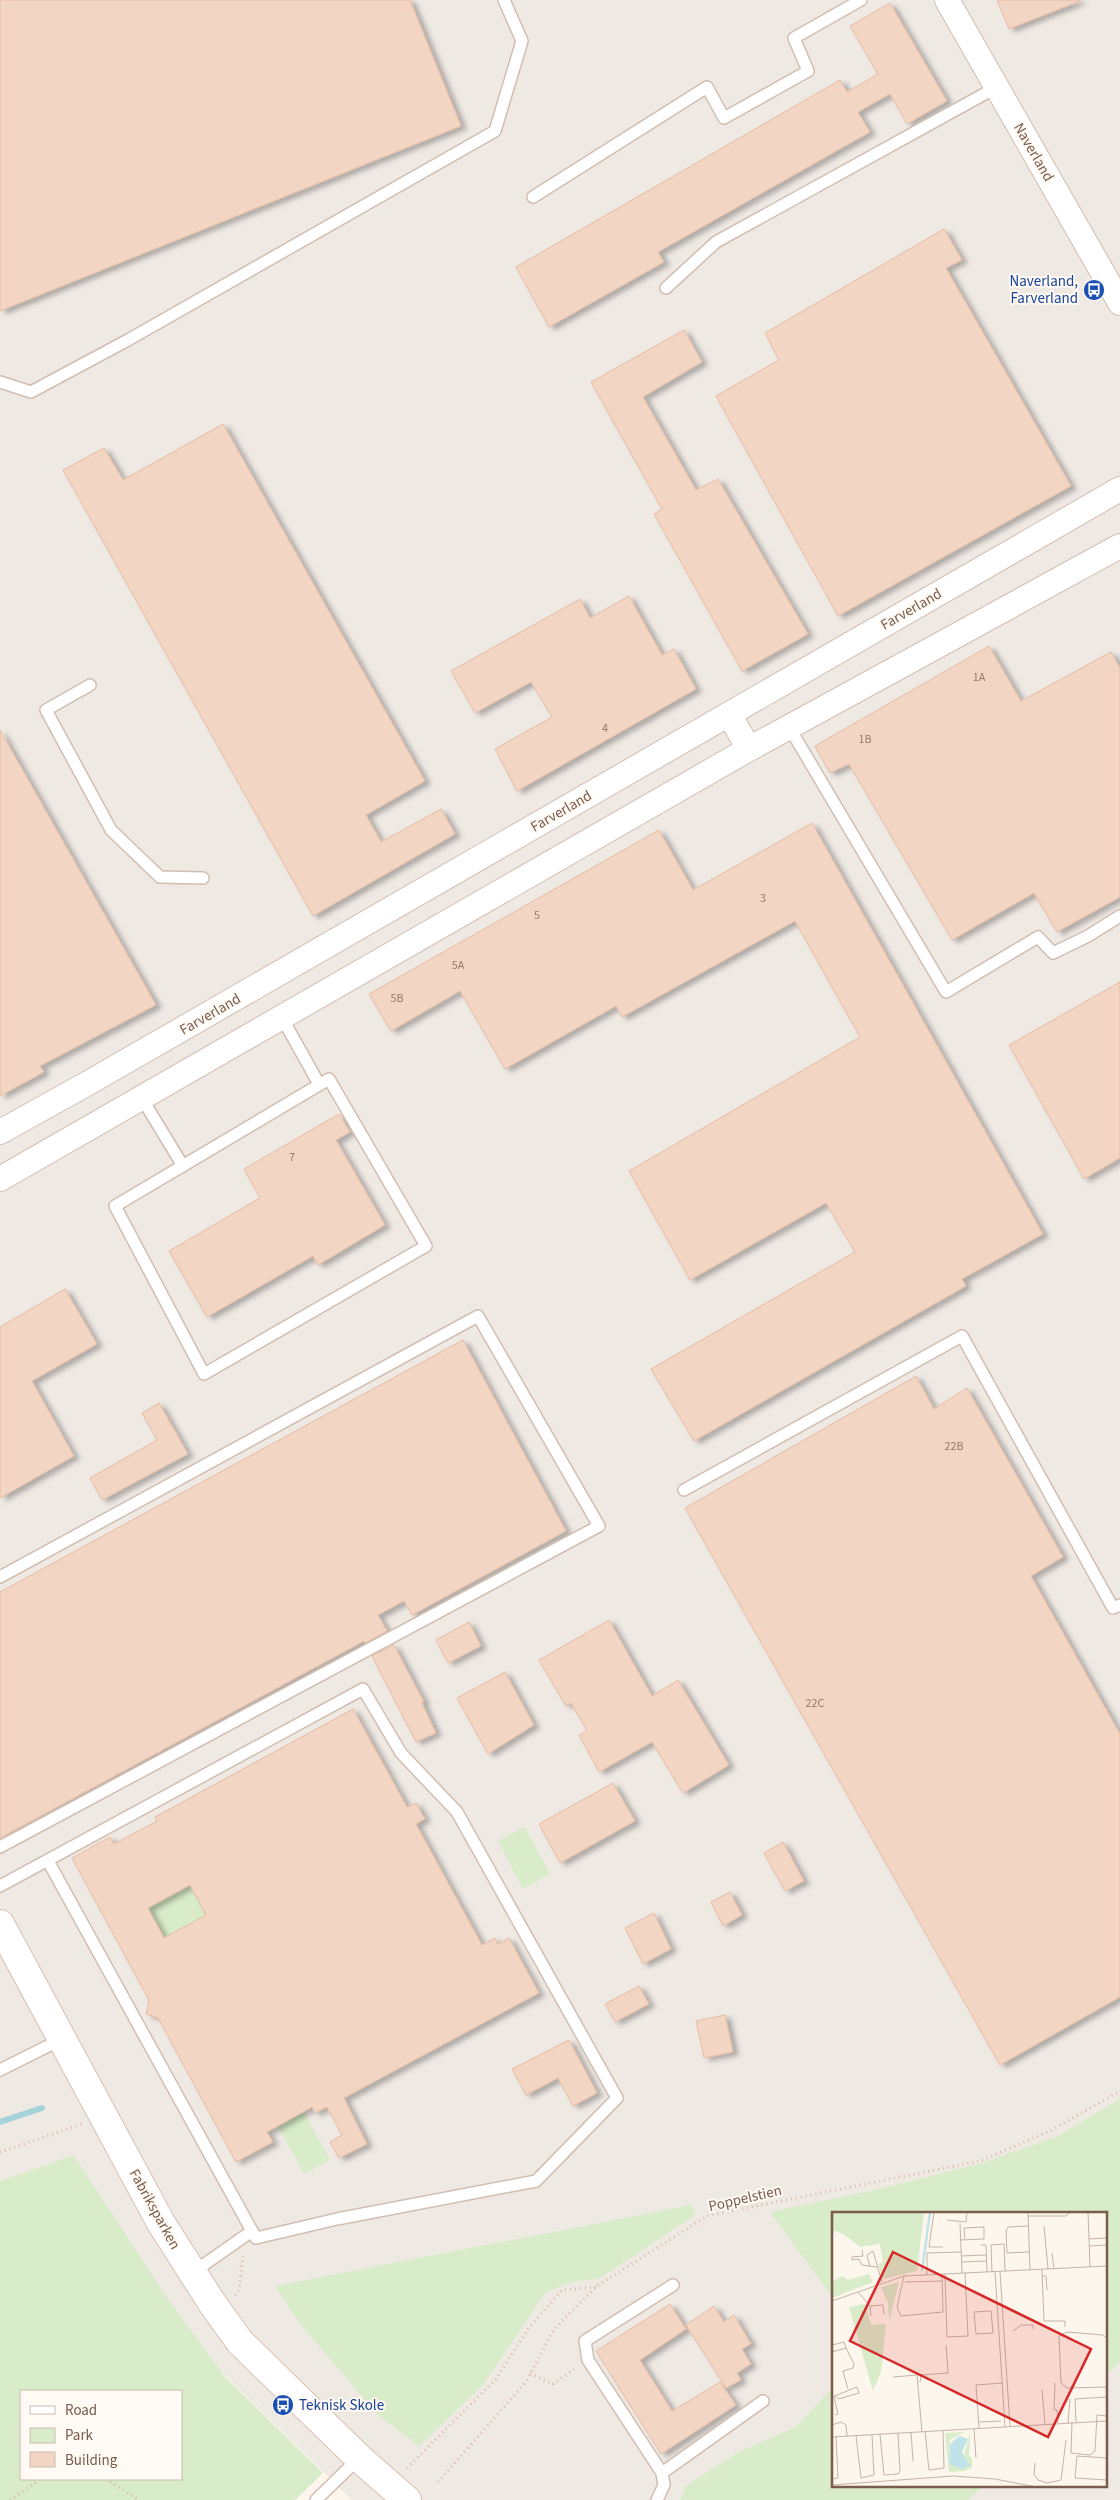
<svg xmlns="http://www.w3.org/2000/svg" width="1120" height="2500" viewBox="0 0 1120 2500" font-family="'Source Sans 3',sans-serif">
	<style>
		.industrial { fill: #efe9e4; fill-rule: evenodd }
		.green { fill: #d8ecc9; fill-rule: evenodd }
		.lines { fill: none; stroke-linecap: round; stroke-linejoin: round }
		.stream { stroke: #a5d3da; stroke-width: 6 }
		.building { fill: #f3d5c3; stroke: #e6bba3; fill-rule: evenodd; filter: url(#shadow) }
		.lane-casing { stroke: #d1beb0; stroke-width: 14 }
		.street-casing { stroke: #d1beb0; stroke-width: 26 }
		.secondary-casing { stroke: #d6c0b0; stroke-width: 30 }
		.path { stroke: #d9b8a5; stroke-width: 3; stroke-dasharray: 1 4; stroke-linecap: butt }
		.lane { stroke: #fff; stroke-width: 11 }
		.street { stroke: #fff; stroke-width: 24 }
		.secondary { stroke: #fff; stroke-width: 28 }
		.labels { text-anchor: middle; stroke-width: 4; stroke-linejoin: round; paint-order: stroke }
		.number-label { font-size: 12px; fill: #987a6a }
		.street-label { font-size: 15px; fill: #7a5c4d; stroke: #fffaf3 }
		.transit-label { font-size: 15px; fill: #164399; stroke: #fffaf3; text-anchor: end }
		.inset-river { fill: none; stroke: #bfe3e8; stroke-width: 2.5 }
		.inset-road { fill: none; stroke: #c5b3a7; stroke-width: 1 }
		.view { fill: #d62828; fill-opacity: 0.15; stroke: #d62828; stroke-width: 2.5 }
		.inset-edge { fill: none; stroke: #7a5c4d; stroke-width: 2.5 }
	</style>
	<defs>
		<filter id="shadow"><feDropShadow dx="5.5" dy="3" stdDeviation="2.5" flood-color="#0004"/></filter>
	</defs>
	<rect width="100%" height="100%" fill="#fdf6ec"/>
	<path class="industrial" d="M0 0H1120V2500H352L202 2353 134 2260 74 2155 0 2181ZM834 2214H1106V2486H834Z"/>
	<g class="green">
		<path d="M525 1827 550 1874 523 1889 498 1841Z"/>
		<path d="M190 1885 218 1937 177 1961 148 1908Z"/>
		<path d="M1120 2099V2362L1106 2374V2214H834V2299L770 2212 888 2187 982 2163 1058 2136Z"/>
		<path d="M304 2112 330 2160 304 2174 278 2126Z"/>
		<path d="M74 2155 165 2295 225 2377 323 2473 295 2500H0V2181ZM21 2391H181V2479H21Z"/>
		<path d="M692 2205 695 2215 600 2278 569 2283 545 2293 483 2385 419 2446 376 2413 297 2320 275 2286Z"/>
		<path d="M834 2387V2486H983L968 2500H680L686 2486 737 2453 796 2427Z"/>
	</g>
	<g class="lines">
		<path class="stream" d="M0 2122 42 2108"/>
	</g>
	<g class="building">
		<path d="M0 0H410L461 126 0 311Z"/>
		<path d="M997 0H1080V1L1009 29Z"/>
		<path d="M890 3 947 101 907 124 890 94 858 112 870 132 658 252 664 262 549 327 516 267 840 80 847 92 878 74 850 26Z"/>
		<path d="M944 229 962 260 946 268 1071 486 838 616 716 396 779 360 765 333Z"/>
		<path d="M684 330 702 362 643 397 696 490 718 479 808 634 742 671 654 514 662 509 591 382Z"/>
		<path d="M223 424 425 781 366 815 381 842 441 809 455 834 313 916 63 470 104 448 123 480Z"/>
		<path d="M629 596 662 655 674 649 696 689 517 791 495 749 552 717 531 682 475 713 451 671 580 599 590 618Z"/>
		<path d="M989 646 1021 701 1111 652 1120 668V897L1057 932 1034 893 952 940 849 764 830 773 815 746Z"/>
		<path d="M0 730 156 1005 40 1066 44 1072 0 1096Z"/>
		<path d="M812 823 1043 1234 962 1279 966 1286 694 1441 651 1369 855 1252 826 1203 690 1280 629 1171 860 1037 795 921 622 1017 616 1006 505 1069 460 991 391 1031 369 994 659 830 693 890Z"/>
		<path d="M1120 982V1158L1084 1179 1009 1045Z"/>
		<path d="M339 1114 350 1132 336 1140 385 1225 318 1265 313 1256 207 1317 169 1251 260 1198 244 1169Z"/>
		<path d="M65 1289 97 1344 32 1381 74 1456 0 1498V1327Z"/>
		<path d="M463 1340 566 1531 412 1615 404 1601 378 1615 387 1631 365 1643 364 1641 0 1838V1592Z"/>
		<path d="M916 1376 934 1409 967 1388 1063 1557 1031 1576 1120 1734V1997L1000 2065 685 1508Z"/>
		<path d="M159 1403 188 1454 102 1500 90 1478 157 1440 142 1413Z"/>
		<path d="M609 1620 652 1696 678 1680 729 1765 683 1793 652 1742 599 1772 579 1735 587 1731 571 1703 566 1706 539 1660Z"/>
		<path d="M469 1622 481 1646 448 1663 436 1640Z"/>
		<path d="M394 1645 424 1702 422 1703 436 1733 416 1742 372 1656Z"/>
		<path d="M505 1672 534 1725 488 1754 457 1698Z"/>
		<path d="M353 1709 407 1807 416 1803 425 1819 416 1824 482 1945 495 1938 498 1944 509 1938 539 1993 344 2098 367 2144 339 2158 330 2142 342 2135 327 2107 315 2113 312 2107 267 2132 273 2142 236 2162 158 2018 146 2014 149 2000 72 1858 110 1837 114 1844 157 1821 155 1817ZM190 1885 206 1915 164 1938 148 1908Z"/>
		<path d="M613 1783 635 1821 560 1863 539 1824Z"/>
		<path d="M783 1842 804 1881 785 1891 764 1853Z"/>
		<path d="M730 1892 742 1915 723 1926 711 1902Z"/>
		<path d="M654 1913 671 1949 643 1964 625 1928Z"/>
		<path d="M639 1986 649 2004 615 2022 605 2004Z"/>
		<path d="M725 2015 733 2052 704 2058 696 2021Z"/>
		<path d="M569 2040 597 2093 573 2106 558 2078 526 2095 512 2069Z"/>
		<path d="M670 2304 686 2329 640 2360 672 2411 720 2382 736 2405 661 2454 596 2351Z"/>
		<path d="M714 2306 724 2322 734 2315 751 2344 742 2349 751 2364 737 2373 741 2380 726 2388 686 2325Z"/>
	</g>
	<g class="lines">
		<g class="lane-casing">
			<g id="lane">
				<path d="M533 197 707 87 724 118 808 71 794 38 861 0"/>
				<path d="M666 288 716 242 997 87"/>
				<path d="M0 382 31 392 128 340 495 131 522 41 504 0"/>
				<path d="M90 685 46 710 111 830 160 877 203 878"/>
				<path d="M789 727 946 992 1038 937 1053 953 1088 936 1120 916"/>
				<path d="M281 1016 319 1084"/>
				<path d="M329 1079 426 1246 204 1374 115 1206Z"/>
				<path d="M141 1097 183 1166"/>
				<path d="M684 1490 962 1336 1113 1608 1120 1605"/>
				<path d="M0 1577 478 1316 599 1526 0 1847"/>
				<path d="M48 1861 252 2231"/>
				<path d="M0 1886 363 1689 401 1753 457 1812 617 2098 536 2181 337 2219 256 2238 252 2231 192 2273"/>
				<path d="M0 2070 62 2039"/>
				<path d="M662 2473 588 2360 585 2341 673 2285"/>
				<path d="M316 2500 359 2458"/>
				<path d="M657 2500 664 2485 662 2473 763 2401"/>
			</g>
		</g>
		<g class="street-casing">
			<g id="street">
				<path d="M947 0 1120 303"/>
				<path d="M729 714 749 749"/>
				<path d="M0 1132 90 1082 1120 489"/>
				<path d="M0 1179 749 749 1120 546"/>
			</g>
		</g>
		<g class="secondary-casing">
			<path id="secondary" d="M0 1924 161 2223 212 2303 240 2342 359 2458 407 2500"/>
		</g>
		<g class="path">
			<path d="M0 2152 82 2124"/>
			<path d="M235 2295 239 2290 243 2256"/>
			<path d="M530 2374 553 2384 576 2368"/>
			<path d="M407 2468 496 2379 528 2329 562 2290 596 2287"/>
			<path d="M106 2479 139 2500"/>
			<path d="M438 2482 526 2382 554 2329 597 2286 707 2216 980 2161 1050 2131 1120 2091"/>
			<path d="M10 2500 41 2479"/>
		</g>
		<use href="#lane" class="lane"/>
		<use href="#street" class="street"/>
		<use href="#secondary" class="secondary"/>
	</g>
	<defs>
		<g id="bus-disc" transform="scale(1.125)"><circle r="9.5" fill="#1a4fb4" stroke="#fffaf3"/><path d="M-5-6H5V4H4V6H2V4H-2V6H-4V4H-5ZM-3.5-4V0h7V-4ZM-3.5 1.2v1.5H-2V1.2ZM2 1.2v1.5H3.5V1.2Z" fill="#fff"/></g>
	</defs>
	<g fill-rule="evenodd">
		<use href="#bus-disc" x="1094" y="290"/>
		<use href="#bus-disc" x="283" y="2405"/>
	</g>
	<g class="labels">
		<g class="number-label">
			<text x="979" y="681">1A</text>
			<text x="605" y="732">4</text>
			<text x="865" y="743">1B</text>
			<text x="763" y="902">3</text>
			<text x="537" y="919">5</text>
			<text x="458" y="969">5A</text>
			<text x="397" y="1002">5B</text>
			<text x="292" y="1161">7</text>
			<text x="954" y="1450">22B</text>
			<text x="815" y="1707">22C</text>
		</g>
		<g class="street-label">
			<text transform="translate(1034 152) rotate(60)" y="5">Naverland</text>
			<text transform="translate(911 609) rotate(-30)" y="5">Farverland</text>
			<text transform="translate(561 811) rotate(-30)" y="5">Farverland</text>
			<text transform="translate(210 1014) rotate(-30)" y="5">Farverland</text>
			<text transform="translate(745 2198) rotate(-13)" y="5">Poppelstien</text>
			<text transform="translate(155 2209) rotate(61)" y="5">Fabriksparken</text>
		</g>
		<g class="transit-label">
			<text x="1078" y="286">Naverland,<tspan x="1078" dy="17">Farverland</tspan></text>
			<text x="299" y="2410" text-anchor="start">Teknisk Skole</text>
		</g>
	</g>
	<g transform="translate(832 2212)">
		<rect width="275" height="275" fill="#fdf6ec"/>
		<path d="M0 0H92L85 59 51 67 46 52 51 50 48 32 28 35 13 23 0 18ZM37 62 41 70 0 86V70L10 64 16 68ZM67 70 58 106H57L56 91 49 75ZM33 92 39 113 54 112 49 160 41 179 17 95ZM132 220 118 228 117 243 130 256 135 247 132 244 138 220 137 244 140 246V255L133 259 117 260 113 221Z" fill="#d8ecc9"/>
		<path d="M127 224 136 227 130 240 138 254 129 257 117 252 118 232Z" fill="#bfe3e8"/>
		<path class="inset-river" d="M90 59 98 0"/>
		<path class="inset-road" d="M102 0 97 35H111M196 0 198 58M256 0 258 55M196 4H234L238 0M115 8 134 10 135 0M128 11 130 61M197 14 176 15 174 19 175 41 197 40M212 14 216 57M257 27 275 26M129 28 152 27V15L132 16 133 27M149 33H154L155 60M257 34 275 33M30 38 31 44 20 45V48L27 47 30 53 45 55M220 41 222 57M129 44 154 43M130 50 155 49M38 55 35 43 41 39 50 70M210 58 212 109H233V115M160 60 159 33 172 32 173 59M163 60 173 215M168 60 178 214M113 62 115 125 136 124 133 61M95 63V41L129 40M72 64 65 95 69 104 111 100 110 62M210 64H214L215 78M73 70 110 69M26 80 38 94 39 104M0 89 72 64 275 54M38 94 51 93 52 102M159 99 161 121 144 122 142 100ZM181 119 189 113H201V117M275 126 271 123 235 120 227 124 229 171 235 176 275 175M0 133 12 130 14 136 0 140M14 136 22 152 21 156 11 159 16 177M61 165 85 163 90 220M88 170 89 163 116 161 114 133M223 171 222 198H225L226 211M210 178 213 212M0 185 25 175 27 181 7 187 3 184M2 185 6 202 3 203M147 210 169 209M240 210 239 241 258 243 263 239 265 203 275 204M244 210 243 187 275 185M236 211 238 187M0 213 9 210 14 213 15 224M147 216 144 173 171 171M142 217 144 246M93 219 97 258 112 256 111 218M79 220 81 249M48 222 52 263 66 262 68 259 66 221M24 224 29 266 42 263 40 223M0 225 275 209M275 246 245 244 243 266 275 268M203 251 202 263 206 268 215 271 229 268 234 228M0 267 6 266 4 225M0 273 121 264 163 267 204 275"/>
		<path class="view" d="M61 40 259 137 216 225 18 129Z"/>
		<rect width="275" height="275" class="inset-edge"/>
	</g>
	<rect x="20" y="2390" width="162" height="90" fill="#fffaf3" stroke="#cabbb1"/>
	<rect x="30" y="2406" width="25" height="8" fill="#ffffff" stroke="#cabbb1"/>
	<text x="65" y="2415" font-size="15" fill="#7a5c4d">Road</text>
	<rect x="30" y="2428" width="25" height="15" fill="#d8ecc9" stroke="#cabbb1"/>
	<text x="65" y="2440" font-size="15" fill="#7a5c4d">Park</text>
	<rect x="30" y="2452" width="25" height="15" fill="#f3d5c3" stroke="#cabbb1"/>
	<text x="65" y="2465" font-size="15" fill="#7a5c4d">Building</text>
</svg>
